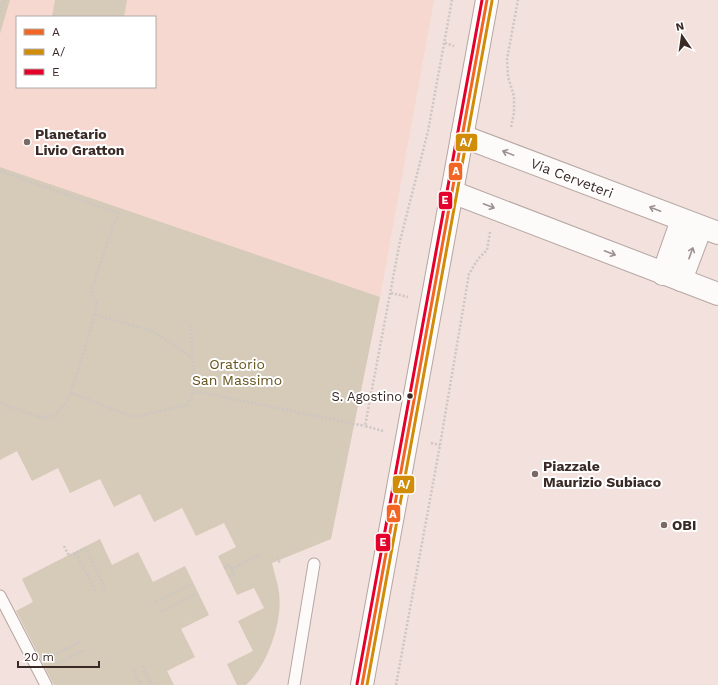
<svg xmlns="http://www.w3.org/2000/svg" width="718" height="685" viewBox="0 0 718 685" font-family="'Work Sans',sans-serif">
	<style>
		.built { fill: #f6d8d0; fill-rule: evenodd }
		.green { fill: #d6cab8 }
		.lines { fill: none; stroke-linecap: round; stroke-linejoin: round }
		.service-casing { stroke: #b5a6a2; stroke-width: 13 }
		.minor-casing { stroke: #b5a6a2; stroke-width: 24 }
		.secondary-casing { stroke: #b5a6a2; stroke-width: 24 }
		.path { stroke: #ccc6c4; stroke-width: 2.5; stroke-dasharray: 2 2; stroke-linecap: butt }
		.service { stroke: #fdfafa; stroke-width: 11 }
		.minor { stroke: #fdfafa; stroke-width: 22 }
		.secondary { stroke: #fdfafa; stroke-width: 22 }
		.bus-1-casing { stroke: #fff; stroke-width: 6 }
		.bus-2-casing { stroke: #fff; stroke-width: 6 }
		.bus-3-casing { stroke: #fff; stroke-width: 6 }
		.bus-1 { stroke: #f26522; stroke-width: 3 }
		.bus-2 { stroke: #d18d08; stroke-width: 3 }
		.bus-3 { stroke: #e4002b; stroke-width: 3 }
		.oneway { stroke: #9c9290 }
		.poi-dot { fill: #7a6a66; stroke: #fff; stroke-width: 1.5 }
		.bus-dot { fill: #3a2a26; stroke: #fff; stroke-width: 1.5 }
		.labels { text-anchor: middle; stroke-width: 4; stroke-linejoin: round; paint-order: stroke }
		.bus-label { font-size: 13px; fill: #3a2a26; stroke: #fff; text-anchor: end }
		.poi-label { font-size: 14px; font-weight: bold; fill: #3a2a26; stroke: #fff; text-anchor: start }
		.street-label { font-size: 14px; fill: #3a2a26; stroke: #fff }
		.park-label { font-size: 14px; fill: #65541c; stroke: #fff }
		.line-badge { stroke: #fff; stroke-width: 1.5 }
		.badge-label { font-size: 11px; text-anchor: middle; font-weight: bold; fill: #fff }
	</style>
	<rect width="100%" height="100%" fill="#f2e1dc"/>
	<path class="built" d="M10 0H434L380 297 0 167V34ZM17 17H155V87H17Z"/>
	<g class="green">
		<path d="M0 0H10L0 34Z"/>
		<path d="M55 0H127L124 17H52Z"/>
		<path d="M0 167 380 297 331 539 272 563C274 573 278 583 279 593 283 622 267 666 246 685H237L227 664 253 651 238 621 264 608 254 588 237 595 218 556 236 547 224 523 196 536 182 508 154 522 140 494 114 507 100 479 70 493 58 468 32 481 17 451 0 460Z"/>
		<path d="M100 539 112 565 138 552 153 582 185 566 209 615 181 629 195 657 167 671 174 685H54L16 611 33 602 22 579Z"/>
	</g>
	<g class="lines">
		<g class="service-casing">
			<g id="service">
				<path d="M0 596 46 685"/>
				<path d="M294 685 314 564"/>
			</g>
		</g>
		<g class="minor-casing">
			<g id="minor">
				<path d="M462 136 718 233"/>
				<path d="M452 192 718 294"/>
				<path d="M663 274 682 220"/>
				<path d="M681 280 701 227"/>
			</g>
		</g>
		<g class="secondary-casing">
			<path id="secondary" d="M362 685 487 0"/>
		</g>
		<g class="path">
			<path d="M0 12 4 0"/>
			<path d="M445 43 454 46"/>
			<path d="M511 127 514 113V96L508 77 507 59 518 0"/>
			<path d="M0 171 118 213 91 291 97 304 95 315"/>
			<path d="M391 293 408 297"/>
			<path d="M191 325 194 391 365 426"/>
			<path d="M193 358 153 331 95 315 71 393 134 417 187 405 194 391"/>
			<path d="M0 403 42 418C60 416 63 407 71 393"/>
			<path d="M383 431 365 426 400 241 428 131 452 0"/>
			<path d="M431 443 440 445"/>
			<path d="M64 546 69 556 85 548 105 588"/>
			<path d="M76 553 96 592"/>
			<path d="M277 557 280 563"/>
			<path d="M224 568 229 565 234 575 229 577"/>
			<path d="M231 569 261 554"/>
			<path d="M156 602 192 584"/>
			<path d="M161 612 197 593"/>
			<path d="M53 655 80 642"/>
			<path d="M56 664 84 650"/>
			<path d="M142 666 152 685"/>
			<path d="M133 670 141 685"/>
			<path d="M396 685 440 445 469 274 478 259 487 250 490 232"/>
		</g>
		<use href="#service" class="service"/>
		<use href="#minor" class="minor"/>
		<use href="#secondary" class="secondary"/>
		<g class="bus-1-casing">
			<path id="bus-1" d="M362 685 487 0"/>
		</g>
		<g class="bus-2-casing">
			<path id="bus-2" d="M367 685 492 1"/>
		</g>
		<g class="bus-3-casing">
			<path id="bus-3" d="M357 684 482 0"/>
		</g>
		<use href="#bus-1" class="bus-1"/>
		<use href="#bus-2" class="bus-2"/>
		<use href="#bus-3" class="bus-3"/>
	</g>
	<defs><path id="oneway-shaft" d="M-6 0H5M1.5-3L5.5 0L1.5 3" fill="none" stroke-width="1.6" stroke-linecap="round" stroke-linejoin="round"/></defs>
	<g class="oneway">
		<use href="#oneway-shaft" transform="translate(508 153) rotate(-159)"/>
		<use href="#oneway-shaft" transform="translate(489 206) rotate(21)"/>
		<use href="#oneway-shaft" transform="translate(655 209) rotate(-159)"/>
		<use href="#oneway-shaft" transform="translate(610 253) rotate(21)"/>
		<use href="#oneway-shaft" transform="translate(691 253) rotate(-70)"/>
	</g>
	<g class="poi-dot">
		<circle cx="27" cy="142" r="4"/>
		<circle cx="535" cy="474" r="4"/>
		<circle cx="664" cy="525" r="4"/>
	</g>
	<circle class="bus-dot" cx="410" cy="396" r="3.5"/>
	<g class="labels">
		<g class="bus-label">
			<text x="402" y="401">S. Agostino</text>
		</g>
		<g class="poi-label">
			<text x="35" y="139">Planetario<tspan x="35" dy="16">Livio Gratton</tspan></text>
			<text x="543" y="471">Piazzale<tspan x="543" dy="16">Maurizio Subiaco</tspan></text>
			<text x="672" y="530">OBI</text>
		</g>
		<g class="street-label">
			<text transform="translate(572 178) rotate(21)" y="5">Via Cerveteri</text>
		</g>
		<g class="park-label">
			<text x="237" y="369">Oratorio<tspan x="237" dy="16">San Massimo</tspan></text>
		</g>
	</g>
	<g class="line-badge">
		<rect x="455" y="133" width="23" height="19" rx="4" fill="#d18d08"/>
		<rect x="448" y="162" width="15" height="19" rx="4" fill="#f26522"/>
		<rect x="438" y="191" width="15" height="19" rx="4" fill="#e4002b"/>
		<rect x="392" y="475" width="23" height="19" rx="4" fill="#d18d08"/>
		<rect x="386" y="504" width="15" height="19" rx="4" fill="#f26522"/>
		<rect x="375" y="533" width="16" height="19" rx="4" fill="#e4002b"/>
	</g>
	<g class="badge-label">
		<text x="466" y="146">A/</text>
		<text x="456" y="175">A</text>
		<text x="445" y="204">E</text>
		<text x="404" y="488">A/</text>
		<text x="393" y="518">A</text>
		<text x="383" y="546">E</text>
	</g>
	<rect x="16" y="16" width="140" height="72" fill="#ffffff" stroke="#b0aaa8"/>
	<rect x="24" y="29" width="20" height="6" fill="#f26522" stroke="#b0aaa8"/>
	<text x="52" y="36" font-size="12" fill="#3a2a26">A</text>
	<rect x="24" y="49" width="20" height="6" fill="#d18d08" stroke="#b0aaa8"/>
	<text x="52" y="56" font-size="12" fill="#3a2a26">A/</text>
	<rect x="24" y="69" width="20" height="6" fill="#e4002b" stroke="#b0aaa8"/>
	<text x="52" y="76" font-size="12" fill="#3a2a26">E</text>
	<g transform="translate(682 36) rotate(347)" stroke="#ffffff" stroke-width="3" paint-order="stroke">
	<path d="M0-3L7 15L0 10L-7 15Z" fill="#3a2a26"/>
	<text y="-6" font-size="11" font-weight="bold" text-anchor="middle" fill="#3a2a26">N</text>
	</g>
	<path d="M18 661v6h81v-6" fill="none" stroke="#3a2a26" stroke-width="2"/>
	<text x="24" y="661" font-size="12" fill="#3a2a26" stroke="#ffffff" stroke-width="3" paint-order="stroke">20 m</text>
</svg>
